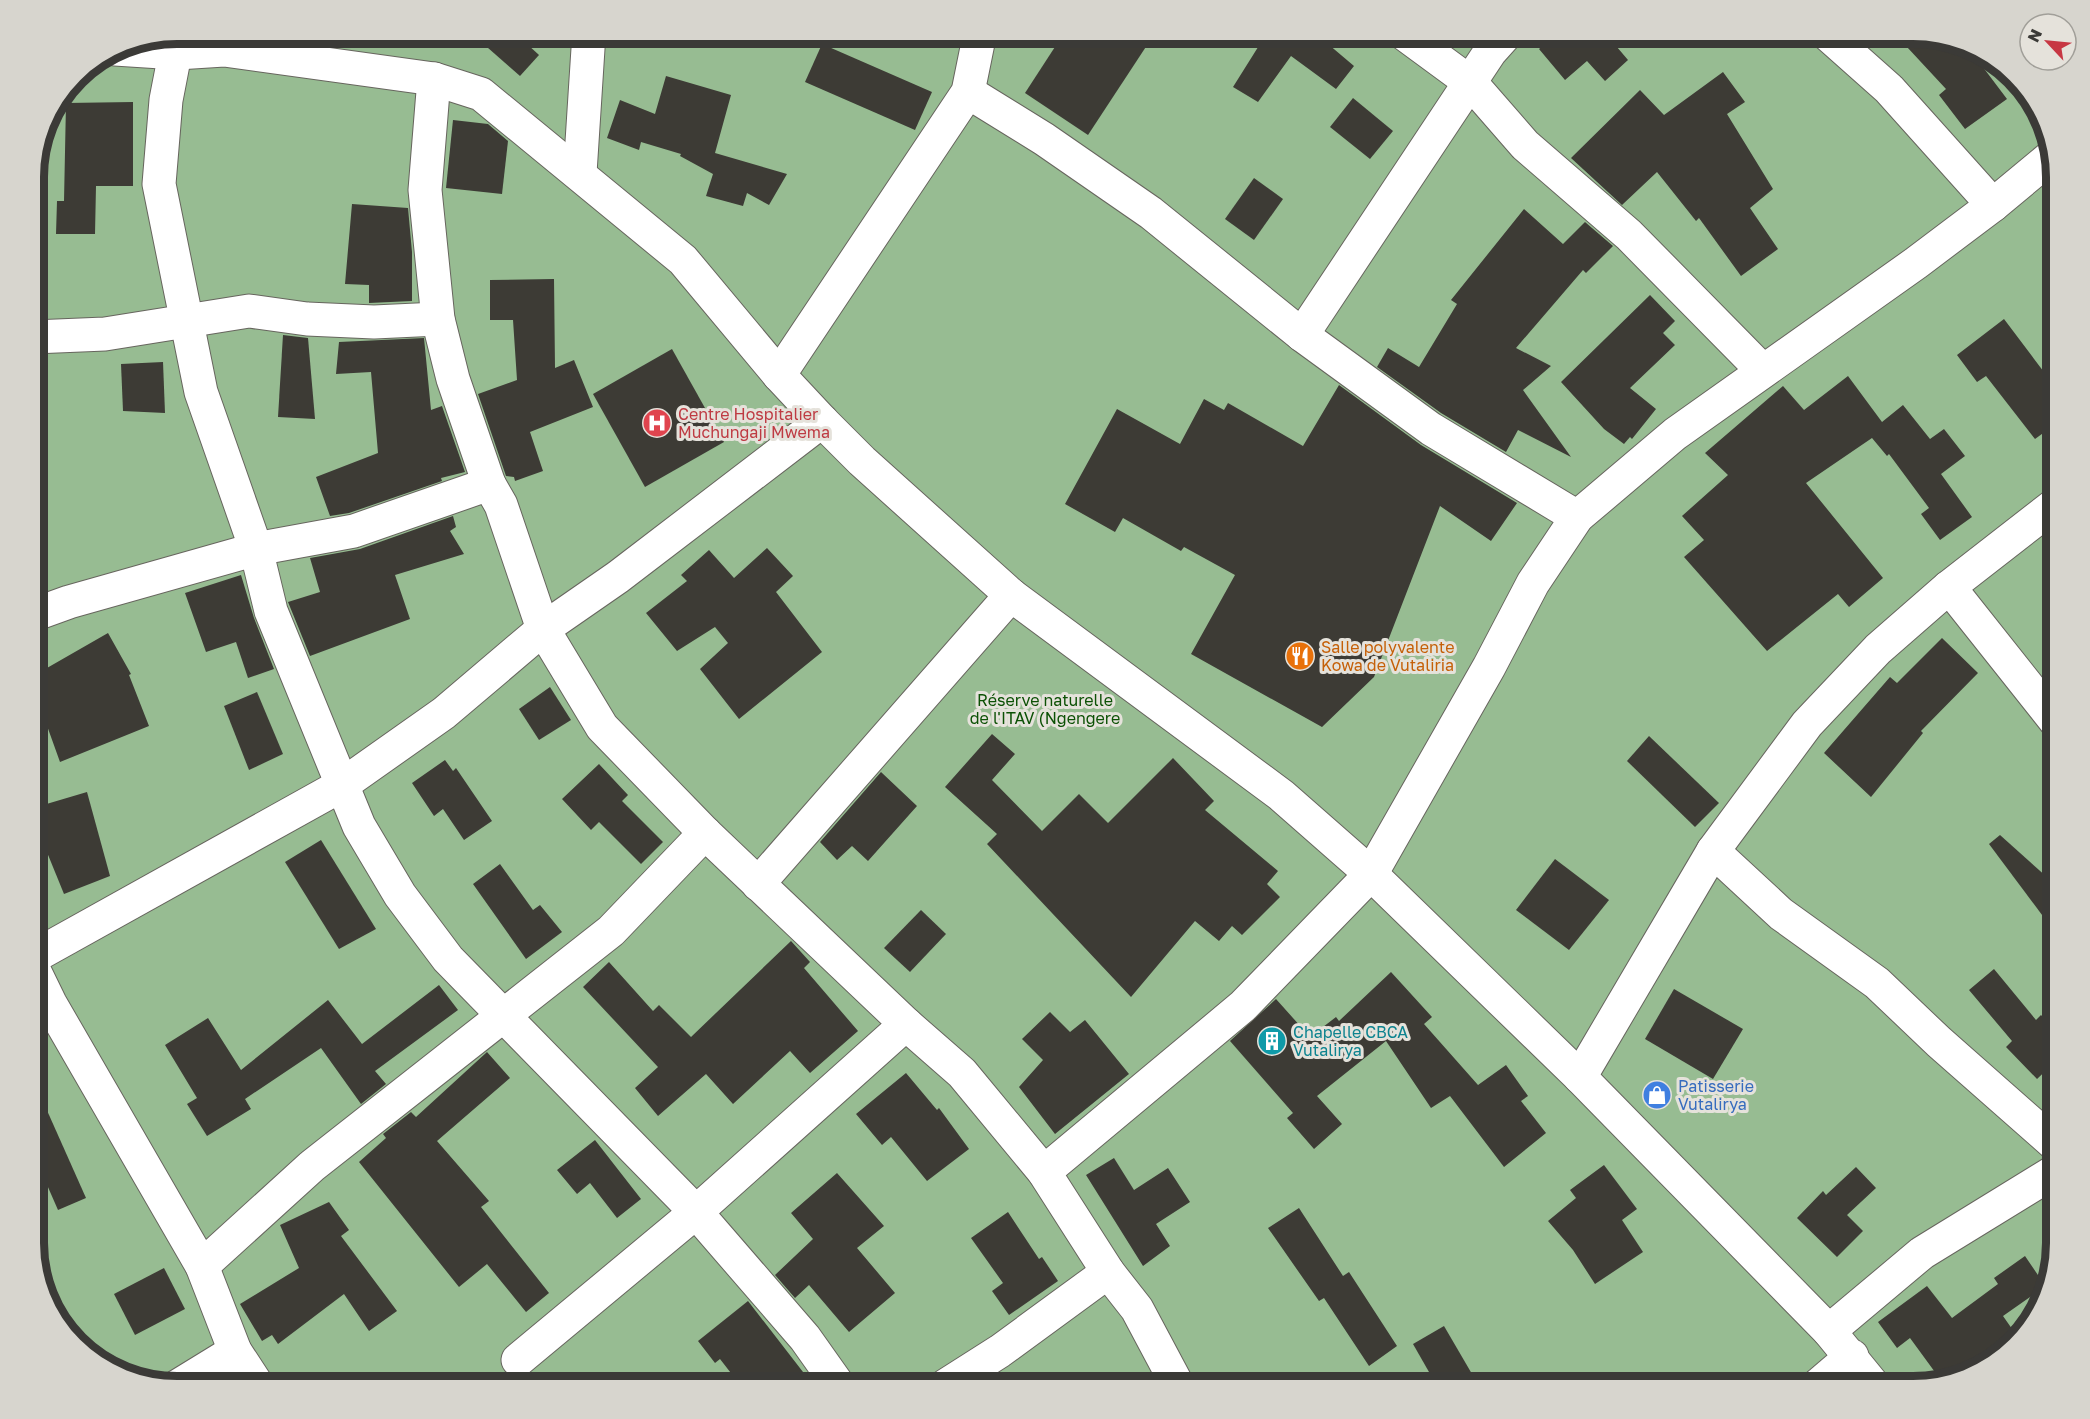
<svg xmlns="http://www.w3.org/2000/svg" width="2090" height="1419" viewBox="0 0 2090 1419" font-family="'Golos Text',sans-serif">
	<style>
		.green { fill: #97bc92 }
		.building { fill: #3d3b35 }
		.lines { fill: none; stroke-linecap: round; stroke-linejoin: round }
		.minor-casing { stroke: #67655e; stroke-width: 35 }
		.minor { stroke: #fff; stroke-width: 33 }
		.labels { text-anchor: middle; stroke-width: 6; stroke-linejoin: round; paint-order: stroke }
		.health-label { font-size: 16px; fill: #be3a42; stroke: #e5e2db; text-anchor: start }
		.food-label { font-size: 16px; fill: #c56008; stroke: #e5e2db; text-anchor: start }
		.park-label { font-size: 16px; fill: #0c5105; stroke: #e5e2db }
		.culture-label { font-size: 16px; fill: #0d838f; stroke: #e5e2db; text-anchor: start }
		.shop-label { font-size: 16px; fill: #366cbe; stroke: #e5e2db; text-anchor: start }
		.rim { fill: none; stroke: #3b3a37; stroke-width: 8 }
	</style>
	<rect width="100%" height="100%" fill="#e5e2db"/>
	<path class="green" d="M177 33H1913L1993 57 2038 105 2057 176V1243L2033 1322 1985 1367 1914 1386H177L97 1362 52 1314 33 1251V168L44 121 75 75 122 44Z"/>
	<g class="building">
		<path d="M471 33H515L539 55 520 76Z"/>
		<path d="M1064 33H1155L1088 135 1025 93Z"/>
		<path d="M1261 33H1315L1354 66 1336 89 1291 56 1258 102 1233 87 1265 36Z"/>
		<path d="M1558 33H1619L1611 40 1628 60 1605 81 1587 61 1565 80 1539 49Z"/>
		<path d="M1894 33H1913L1970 50 2007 99 1965 129 1939 95 1946 89Z"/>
		<path d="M822 44 932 92 915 130 805 82Z"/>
		<path d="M1723 72 1745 102 1727 114 1773 189 1750 208 1778 249 1741 276 1699 218 1696 221 1657 172 1622 205 1571 158 1640 90 1664 115Z"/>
		<path d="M666 76 731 95 715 153 787 174 769 205 747 193 743 206 706 196 713 174 680 156 681 154 641 142 639 150 607 138 620 100 655 114Z"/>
		<path d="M1353 98 1393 131 1370 159 1330 127Z"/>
		<path d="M133 102V186H96L95 234H56L57 201H64L66 103Z"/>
		<path d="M453 120 488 124 508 141 502 194 446 188Z"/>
		<path d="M1254 178 1283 199 1254 240 1225 219Z"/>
		<path d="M352 204 408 208 412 252V301L369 303V285L345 284Z"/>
		<path d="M1524 209 1563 244 1585 222 1613 246 1586 273 1583 270 1516 348 1551 366 1523 390 1571 457 1518 430 1506 452 1441 413 1377 367 1388 348 1419 367 1457 304 1451 300Z"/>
		<path d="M554 279 555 368 574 360 593 407 530 432 543 471 515 481 514 477 506 476 478 394 517 380 513 320H490V280Z"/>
		<path d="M1650 295 1675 321 1663 333 1675 345 1630 388 1656 409 1632 439 1630 437 1624 444 1604 429 1561 382Z"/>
		<path d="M2004 319 2056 388 2042 399 2057 423 2035 439 1986 376 1977 382 1957 355Z"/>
		<path d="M283 335 308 338 315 419 278 417Z"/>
		<path d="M424 338 431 410 442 406 465 472 441 478 442 481 349 513 330 516 316 477 378 453 371 372 336 374 339 342Z"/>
		<path d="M672 349 724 442 645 487 593 394Z"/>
		<path d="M163 362 165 413 123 411 121 364Z"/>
		<path d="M1848 376 1882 422 1903 405 1930 439 1944 429 1965 456 1941 474 1972 517 1940 540 1921 514 1929 508 1889 454 1887 456 1872 438 1806 483 1883 578 1849 607 1838 594 1767 651 1684 557 1704 540 1682 516 1728 475 1705 453 1783 386 1804 410Z"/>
		<path d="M1339 385 1421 445 1517 503 1491 541 1440 506 1374 677 1322 727 1191 654 1235 575 1184 547 1181 551 1123 518 1115 532 1065 504 1117 409 1180 444 1204 399 1224 410 1228 403 1303 446Z"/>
		<path d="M453 516 456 527 450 531 464 554 395 575 410 619 310 656 288 602 320 592 310 558 360 549Z"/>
		<path d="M767 548 793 576 776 592 822 652 739 719 700 669 728 643 715 627 677 651 646 613 687 581 681 575 709 550 734 578Z"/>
		<path d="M241 575 254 618 274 669 248 678 236 642 206 652 185 593Z"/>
		<path d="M108 633 131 674 129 675 149 726 60 762 46 723 33 724V676Z"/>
		<path d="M1942 638 1978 673 1921 731 1923 733 1871 797 1824 753 1890 677 1897 683Z"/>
		<path d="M550 687 571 720 539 740 519 709Z"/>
		<path d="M257 692 283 754 249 770 224 706Z"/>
		<path d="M992 734 1015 754 992 780 1042 831 1079 794 1108 823 1173 758 1214 801 1205 810 1278 871 1267 884 1280 897 1242 935 1232 926 1219 941 1195 921 1131 997 987 844 997 834 945 787Z"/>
		<path d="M1649 736 1719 803 1695 827 1627 761Z"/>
		<path d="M445 760 453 771 456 768 492 821 464 840 443 809 434 816 412 783Z"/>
		<path d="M599 764 628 795 622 801 663 842 641 864 599 822 591 830 562 799Z"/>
		<path d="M881 772 917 806 868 861 852 846 837 860 820 842Z"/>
		<path d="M87 792 110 876 64 894 33 818V808Z"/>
		<path d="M2000 835 2057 886V935L1989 844Z"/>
		<path d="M321 840 376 929 339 949 285 862Z"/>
		<path d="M1555 859 1609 900 1569 950 1516 910Z"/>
		<path d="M500 864 533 910 540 905 562 932 526 959 473 884Z"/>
		<path d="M921 910 946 934 910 972 884 948Z"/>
		<path d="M791 941 810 962 804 968 858 1031 810 1073 790 1051 733 1104 706 1074 658 1116 635 1088 658 1067 583 987 609 962 653 1011 659 1005 691 1037Z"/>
		<path d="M1994 969 2036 1020 2041 1015 2057 1031V1060L2037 1079 2006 1047 2012 1041 1969 990Z"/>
		<path d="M1391 972 1432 1017 1424 1024 1478 1085 1506 1065 1528 1096 1521 1101 1546 1133 1504 1167 1450 1096 1431 1108 1386 1041 1317 1096 1342 1124 1314 1149 1287 1118 1293 1113 1230 1041 1276 999 1310 1037 1336 1017 1339 1021Z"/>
		<path d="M439 985 458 1010 375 1071 386 1084 361 1104 321 1048 245 1099 251 1109 207 1136 187 1104 197 1098 165 1045 208 1018 241 1070 328 1000 362 1044Z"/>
		<path d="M1674 989 1743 1029 1713 1079 1645 1039Z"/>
		<path d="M1050 1012 1070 1032 1085 1020 1129 1074 1055 1134 1019 1087 1043 1060 1022 1039Z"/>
		<path d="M487 1052 510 1078 437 1141 489 1201 481 1207 549 1293 526 1312 487 1264 459 1287 359 1162 386 1138 383 1134 411 1112 416 1117Z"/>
		<path d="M906 1073 937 1110 939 1108 969 1149 927 1181 891 1137 882 1145 856 1114Z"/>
		<path d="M33 1079 86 1198 58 1210 33 1153Z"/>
		<path d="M595 1140 641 1199 617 1218 590 1183 577 1194 557 1170Z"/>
		<path d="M1114 1158 1134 1190 1168 1168 1190 1202 1156 1224 1170 1246 1143 1266 1086 1175Z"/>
		<path d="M1604 1165 1637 1209 1622 1220 1643 1252 1595 1284 1573 1250 1548 1221 1576 1198 1570 1190Z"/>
		<path d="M1856 1167 1876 1188 1847 1215 1863 1231 1837 1257 1797 1218 1823 1191 1826 1195Z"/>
		<path d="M837 1173 884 1226 857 1248 895 1293 849 1332 809 1285 795 1298 775 1275 813 1239 791 1213Z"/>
		<path d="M329 1202 349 1230 341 1236 397 1311 369 1331 344 1294 278 1344 272 1335 262 1341 240 1304 299 1268 280 1225Z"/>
		<path d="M1299 1208 1343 1276 1349 1272 1397 1346 1369 1366 1324 1298 1319 1301 1268 1228Z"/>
		<path d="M1008 1212 1039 1259 1042 1257 1058 1281 1009 1315 992 1291 1003 1283 971 1238Z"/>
		<path d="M2025 1256 2044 1284 2043 1288 2003 1316 2017 1336 1991 1355 1987 1350 1953 1376 1940 1379 1910 1338 1897 1348 1878 1322 1927 1286 1952 1318 1998 1284 1994 1278Z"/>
		<path d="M164 1268 185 1309 135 1335 114 1294Z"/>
		<path d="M748 1301 803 1372 786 1386H741L720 1359 715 1363 698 1341Z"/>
		<path d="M1444 1326 1479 1386H1437L1413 1344Z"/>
	</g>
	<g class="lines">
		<g class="minor-casing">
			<g id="minor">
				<path d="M179 33 166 100 159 184 201 392 256 549 271 611 359 826 400 895 448 959 696 1212 805 1338 839 1386"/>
				<path d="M1403 33 1471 83 1525 145 1629 235 1762 370"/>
				<path d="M1826 33 1889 89 1993 205"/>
				<path d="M115 49 177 53 224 50 434 79 481 94 683 260 779 375 822 421 862 461 1011 595 1281 795 1371 874 1580 1077 1829 1331 1874 1386"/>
				<path d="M434 79 425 190 438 319 453 379 489 484 501 505 543 629 602 727 705 833 906 1024 962 1073 1044 1172 1108 1272 1137 1309 1178 1386"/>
				<path d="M968 92 1044 139 1151 213 1302 335 1431 429 1577 517"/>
				<path d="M580 173 589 33"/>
				<path d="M1302 335 1490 52 1507 33"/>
				<path d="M33 337 105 334 249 311 307 319 374 322 438 319"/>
				<path d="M779 375 968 92 980 33"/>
				<path d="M1949 587 2057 723"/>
				<path d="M33 615 69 602 256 549 354 531 489 484"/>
				<path d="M1713 851 1781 914 1877 983 1939 1042 2057 1146"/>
				<path d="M758 884 1011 595"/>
				<path d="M33 957 342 785 444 713 543 629 618 577 822 421"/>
				<path d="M33 968 50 1003 202 1266 235 1351 258 1386"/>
				<path d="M1580 1077 1713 851 1807 724 1878 649 1949 587 2057 503"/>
				<path d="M1044 1172 1243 1006 1371 874 1489 667 1533 583 1577 517 1675 434 1916 263 1993 205 2052 156"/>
				<path d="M202 1266 312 1166 611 931 705 833"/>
				<path d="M1829 1331 1922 1253 2057 1170"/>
				<path d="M518 1360 696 1212 906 1024"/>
				<path d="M178 1386 235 1351"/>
				<path d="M945 1386 1000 1351 1108 1272"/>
				<path d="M1817 1386 1852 1356"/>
			</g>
		</g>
		<use href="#minor" class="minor"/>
	</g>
	<defs>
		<g id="hospital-disc" transform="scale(1.5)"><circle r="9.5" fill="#e0444e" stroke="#e5e2db"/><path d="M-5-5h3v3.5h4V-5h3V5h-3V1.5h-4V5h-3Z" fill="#fff"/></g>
		<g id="restaurant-disc" transform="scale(1.5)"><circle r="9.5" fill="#e8710a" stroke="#e5e2db"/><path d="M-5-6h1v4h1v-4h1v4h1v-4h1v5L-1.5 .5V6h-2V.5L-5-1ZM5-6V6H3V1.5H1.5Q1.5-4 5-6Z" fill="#fff"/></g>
		<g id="building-disc" transform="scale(1.5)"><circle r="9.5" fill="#0f9aa8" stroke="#e5e2db"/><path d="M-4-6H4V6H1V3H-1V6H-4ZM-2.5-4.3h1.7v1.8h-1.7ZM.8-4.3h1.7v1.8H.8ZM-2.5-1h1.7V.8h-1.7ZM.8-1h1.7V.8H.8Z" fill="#fff"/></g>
		<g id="shop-disc" transform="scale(1.5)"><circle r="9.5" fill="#3f7fe0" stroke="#e5e2db"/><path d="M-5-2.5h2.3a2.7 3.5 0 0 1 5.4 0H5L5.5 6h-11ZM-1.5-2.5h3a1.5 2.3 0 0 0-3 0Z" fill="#fff"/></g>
	</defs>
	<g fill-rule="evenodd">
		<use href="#hospital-disc" x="657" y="423"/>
		<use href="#restaurant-disc" x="1300" y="656"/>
		<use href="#building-disc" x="1272" y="1041"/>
		<use href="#shop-disc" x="1657" y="1095"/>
	</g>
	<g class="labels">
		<g class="health-label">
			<text x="678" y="420">Centre Hospitalier<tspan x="678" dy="18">Muchungaji Mwema</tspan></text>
		</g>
		<g class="food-label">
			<text x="1321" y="653">Salle polyvalente<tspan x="1321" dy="18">Kowa de Vutaliria</tspan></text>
		</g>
		<g class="park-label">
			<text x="1045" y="706">Réserve naturelle<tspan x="1045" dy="18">de l'ITAV (Ngengere</tspan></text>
		</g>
		<g class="culture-label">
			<text x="1293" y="1038">Chapelle CBCA<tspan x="1293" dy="18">Vutalirya</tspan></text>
		</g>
		<g class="shop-label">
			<text x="1678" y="1092">Patisserie<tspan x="1678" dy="18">Vutalirya</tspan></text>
		</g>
	</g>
	<path d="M0 0H2090V1419H0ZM177 44H1913A133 133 0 0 1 2046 177V1243A133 133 0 0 1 1913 1376H177A133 133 0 0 1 44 1243V177A133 133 0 0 1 177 44Z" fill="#d7d5ce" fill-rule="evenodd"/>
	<path class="rim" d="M177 44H1913A133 133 0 0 1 2046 177V1243A133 133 0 0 1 1913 1376H177A133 133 0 0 1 44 1243V177A133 133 0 0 1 177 44Z"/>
	<g transform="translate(2048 42) rotate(296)"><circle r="28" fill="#e5e2db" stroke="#a19f99" stroke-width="1.5"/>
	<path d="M0-4.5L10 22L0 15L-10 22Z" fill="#c73743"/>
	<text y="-9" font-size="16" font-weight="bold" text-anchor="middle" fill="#3b3a37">N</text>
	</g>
</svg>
